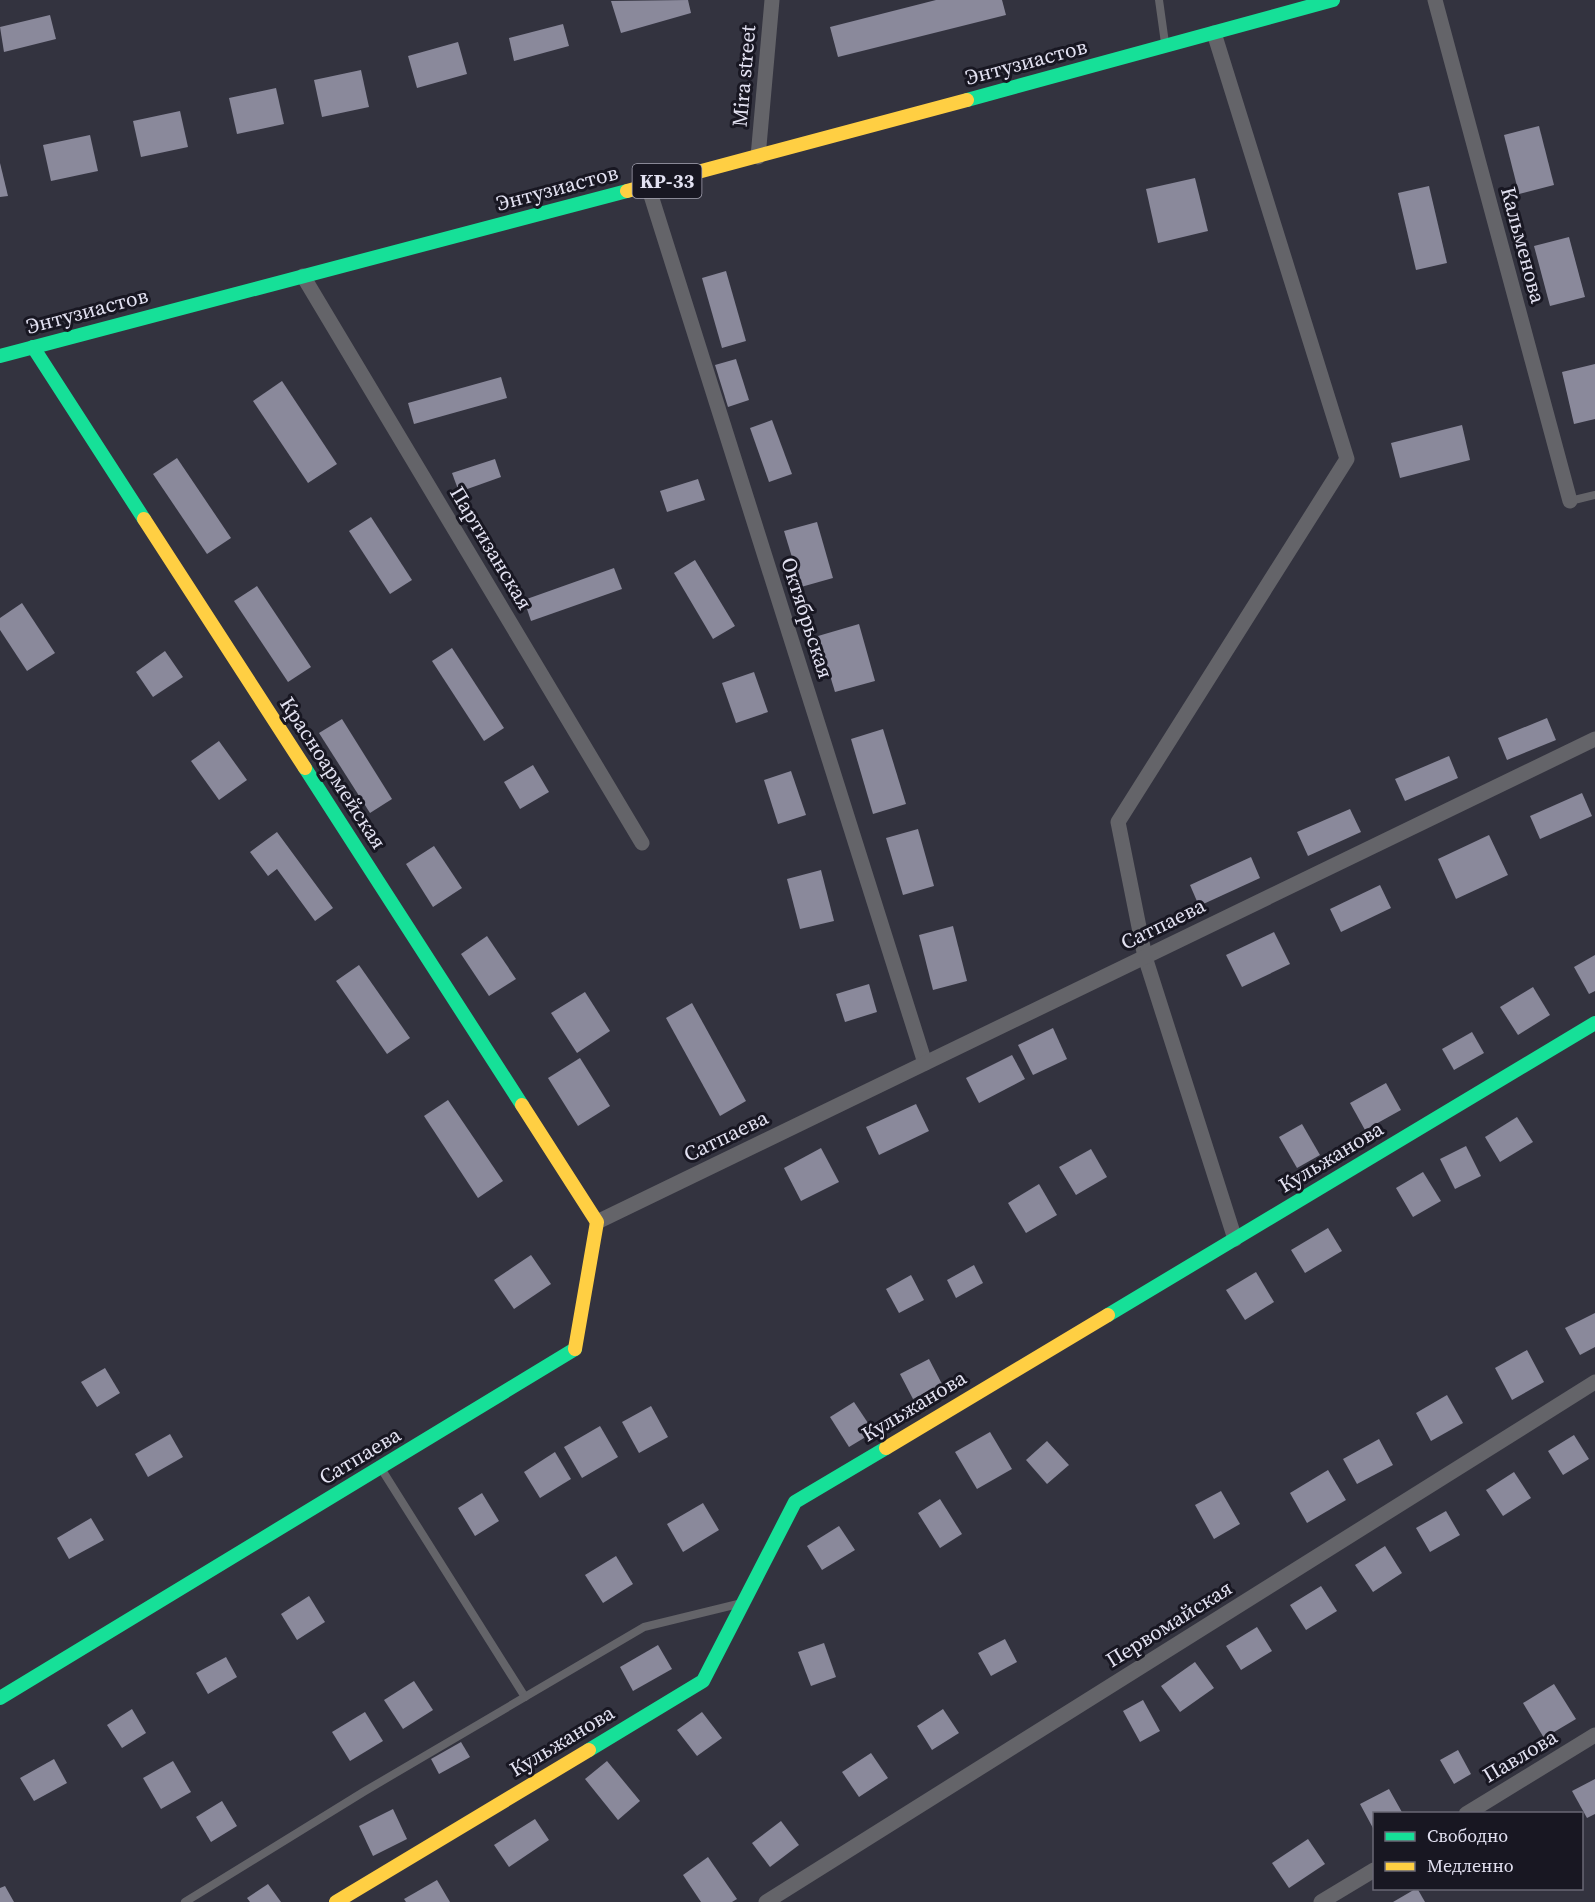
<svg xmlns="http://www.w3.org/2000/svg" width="1595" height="1902" viewBox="0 0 1595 1902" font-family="'Source Serif 4',serif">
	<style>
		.building { fill: #8a899b }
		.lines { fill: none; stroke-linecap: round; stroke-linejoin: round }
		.lane { stroke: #646469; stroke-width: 8 }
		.street { stroke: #646469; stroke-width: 15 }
		.fast { stroke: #16e098; stroke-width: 14 }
		.slow { stroke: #ffcf43; stroke-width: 14 }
		.labels { text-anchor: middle; stroke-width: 6; stroke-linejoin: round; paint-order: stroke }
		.shield { fill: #181722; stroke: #a6a5b4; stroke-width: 1.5 }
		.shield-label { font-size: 20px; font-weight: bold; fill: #e3e2f2 }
		.street-label { font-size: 21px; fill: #e3e2f2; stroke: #181722 }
	</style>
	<rect width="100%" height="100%" fill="#33333f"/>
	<g class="building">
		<path d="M688 0 691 13 621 33 611 1Z"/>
		<path d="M936 0H1002L1006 15 838 57 830 27Z"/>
		<path d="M50 15 56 39 4 52 0 27Z"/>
		<path d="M563 24 569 46 514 61 509 38Z"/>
		<path d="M458 42 467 74 417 88 408 56Z"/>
		<path d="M361 70 369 107 322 117 314 80Z"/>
		<path d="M276 88 284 124 237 134 229 98Z"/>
		<path d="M180 111 188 147 141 157 133 121Z"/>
		<path d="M1539 126 1554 185 1519 194 1504 135Z"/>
		<path d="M90 135 98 171 51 181 43 145Z"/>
		<path d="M0 163 8 196 0 197Z"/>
		<path d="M1195 178 1208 231 1158 243 1146 189Z"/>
		<path d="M1429 186 1447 263 1416 270 1398 193Z"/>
		<path d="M1569 237 1585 297 1550 306 1534 246Z"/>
		<path d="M726 271 746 341 722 348 702 278Z"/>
		<path d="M736 359 749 400 728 407 715 365Z"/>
		<path d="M1595 364V419L1574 424 1562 372Z"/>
		<path d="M501 377 507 398 414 424 408 403Z"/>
		<path d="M282 381 337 464 308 483 253 401Z"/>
		<path d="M772 420 792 474 769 482 750 428Z"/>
		<path d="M1462 425 1470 460 1400 478 1391 443Z"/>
		<path d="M177 458 231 538 207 554 153 474Z"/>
		<path d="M495 459 501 477 459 492 452 473Z"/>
		<path d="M698 479 705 500 667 512 660 491Z"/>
		<path d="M371 517 412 580 390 594 349 531Z"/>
		<path d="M817 522 833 578 801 587 784 531Z"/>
		<path d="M695 560 735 626 713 639 674 573Z"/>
		<path d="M614 568 622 589 531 621 524 600Z"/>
		<path d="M257 586 311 667 288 682 234 601Z"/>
		<path d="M22 603 55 653 27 671 0 630V618Z"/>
		<path d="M859 624 875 681 835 692 818 636Z"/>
		<path d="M452 648 504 728 484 741 432 661Z"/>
		<path d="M165 651 183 677 153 697 136 672Z"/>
		<path d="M754 672 768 712 736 723 722 683Z"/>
		<path d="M1547 718 1556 740 1507 760 1498 738Z"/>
		<path d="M342 719 392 799 370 813 319 733Z"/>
		<path d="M883 729 906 804 873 814 851 739Z"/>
		<path d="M219 741 247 780 219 800 191 761Z"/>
		<path d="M1449 756 1458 778 1405 801 1395 779Z"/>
		<path d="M533 765 549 792 520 809 504 782Z"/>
		<path d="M791 771 806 815 778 824 764 780Z"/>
		<path d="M1582 793 1592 816 1540 839 1530 816Z"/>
		<path d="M1350 809 1361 832 1308 856 1297 832Z"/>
		<path d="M918 829 934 886 903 895 886 838Z"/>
		<path d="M277 832 333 908 315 921 277 869 268 876 250 852Z"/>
		<path d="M1489 835 1508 875 1456 899 1438 859Z"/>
		<path d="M434 846 462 888 433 907 406 864Z"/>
		<path d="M1251 857 1260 878 1199 906 1190 885Z"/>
		<path d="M821 870 834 921 800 929 787 879Z"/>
		<path d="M1380 885 1391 908 1341 932 1330 909Z"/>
		<path d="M953 926 967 981 933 990 919 935Z"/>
		<path d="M1274 932 1290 964 1242 987 1226 955Z"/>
		<path d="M487 936 516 979 489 996 461 954Z"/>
		<path d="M1595 955V991L1589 994 1574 967Z"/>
		<path d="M359 965 410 1038 387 1054 336 981Z"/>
		<path d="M869 984 877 1012 845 1022 836 994Z"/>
		<path d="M1533 987 1550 1015 1518 1035 1500 1007Z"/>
		<path d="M585 992 610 1031 577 1053 551 1013Z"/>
		<path d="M692 1003 746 1101 720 1116 666 1018Z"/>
		<path d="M1053 1028 1067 1059 1033 1075 1018 1045Z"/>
		<path d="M1472 1032 1484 1053 1454 1070 1442 1049Z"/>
		<path d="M1012 1055 1025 1079 979 1103 966 1078Z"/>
		<path d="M580 1058 610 1106 578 1126 548 1078Z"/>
		<path d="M1386 1083 1401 1110 1365 1130 1350 1103Z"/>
		<path d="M448 1100 503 1181 478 1198 424 1116Z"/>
		<path d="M916 1104 929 1131 879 1155 866 1127Z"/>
		<path d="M1517 1117 1533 1142 1500 1162 1485 1137Z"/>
		<path d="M1302 1124 1320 1155 1297 1168 1279 1137Z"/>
		<path d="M1466 1146 1481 1176 1455 1189 1440 1159Z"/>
		<path d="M821 1148 839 1182 801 1201 784 1168Z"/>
		<path d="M1091 1149 1107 1177 1076 1195 1059 1167Z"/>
		<path d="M1423 1172 1441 1201 1413 1217 1396 1188Z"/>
		<path d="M1039 1184 1057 1215 1026 1233 1008 1203Z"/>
		<path d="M1328 1228 1342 1251 1305 1273 1291 1250Z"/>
		<path d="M531 1255 551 1284 514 1309 494 1280Z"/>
		<path d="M974 1265 983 1283 956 1298 947 1280Z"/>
		<path d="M1256 1272 1274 1302 1245 1320 1226 1290Z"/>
		<path d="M911 1275 924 1300 899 1313 886 1289Z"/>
		<path d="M1595 1313V1347L1580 1355 1565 1328Z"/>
		<path d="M1527 1350 1544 1382 1512 1400 1495 1368Z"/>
		<path d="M929 1359 942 1384 913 1399 900 1374Z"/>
		<path d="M105 1368 120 1393 97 1407 81 1382Z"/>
		<path d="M1447 1395 1463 1423 1431 1441 1416 1413Z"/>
		<path d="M854 1402 874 1432 849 1447 830 1417Z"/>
		<path d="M651 1406 668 1437 639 1453 622 1422Z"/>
		<path d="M600 1426 618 1457 582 1478 564 1447Z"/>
		<path d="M990 1432 1012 1469 977 1489 955 1452Z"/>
		<path d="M170 1434 183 1457 148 1477 135 1454Z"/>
		<path d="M1574 1435 1589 1459 1563 1475 1548 1451Z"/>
		<path d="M1379 1439 1393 1465 1357 1484 1343 1459Z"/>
		<path d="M1047 1441 1069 1465 1047 1484 1026 1460Z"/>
		<path d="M555 1452 571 1479 540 1498 524 1472Z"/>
		<path d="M1328 1470 1346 1500 1307 1523 1290 1493Z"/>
		<path d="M1514 1472 1531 1498 1503 1516 1486 1490Z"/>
		<path d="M1221 1491 1240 1524 1214 1539 1195 1505Z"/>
		<path d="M482 1493 499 1521 475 1536 458 1508Z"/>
		<path d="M940 1499 962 1534 940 1548 918 1513Z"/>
		<path d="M703 1503 719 1530 683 1552 667 1524Z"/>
		<path d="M1446 1511 1460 1535 1430 1552 1416 1528Z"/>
		<path d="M91 1518 104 1540 69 1559 57 1538Z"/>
		<path d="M839 1526 855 1550 822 1570 807 1546Z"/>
		<path d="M1385 1546 1402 1573 1373 1592 1355 1565Z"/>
		<path d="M616 1556 633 1584 603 1603 585 1575Z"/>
		<path d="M1321 1586 1337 1611 1306 1630 1290 1605Z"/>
		<path d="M309 1596 325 1622 297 1640 281 1614Z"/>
		<path d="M1257 1627 1272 1651 1241 1670 1226 1646Z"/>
		<path d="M1005 1639 1017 1662 991 1676 978 1653Z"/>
		<path d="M824 1643 836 1677 811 1686 798 1652Z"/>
		<path d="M658 1645 672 1669 633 1691 620 1667Z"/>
		<path d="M226 1657 237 1677 208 1694 196 1673Z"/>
		<path d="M1195 1662 1214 1688 1180 1712 1161 1686Z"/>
		<path d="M414 1681 433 1710 403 1729 384 1700Z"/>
		<path d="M1554 1684 1576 1719 1544 1738 1523 1703Z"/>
		<path d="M1143 1700 1160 1731 1140 1742 1123 1711Z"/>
		<path d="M132 1709 146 1733 122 1748 107 1725Z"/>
		<path d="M943 1709 959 1733 932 1750 917 1726Z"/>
		<path d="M365 1712 383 1741 350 1761 332 1732Z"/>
		<path d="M702 1712 722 1738 697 1756 677 1730Z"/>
		<path d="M461 1742 470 1757 439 1774 431 1759Z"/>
		<path d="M1458 1750 1471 1774 1454 1784 1440 1760Z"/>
		<path d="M871 1753 888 1778 859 1797 842 1772Z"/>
		<path d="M54 1759 67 1783 34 1801 20 1778Z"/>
		<path d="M173 1761 191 1792 161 1809 143 1778Z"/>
		<path d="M607 1761 640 1801 618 1820 585 1779Z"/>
		<path d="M1595 1779V1814L1587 1818 1572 1791Z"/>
		<path d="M1389 1789 1403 1814H1374V1830L1360 1804Z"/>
		<path d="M222 1801 237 1826 211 1842 196 1817Z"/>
		<path d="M393 1809 407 1839 373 1856 359 1826Z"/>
		<path d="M535 1819 549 1840 509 1867 494 1845Z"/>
		<path d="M781 1821 799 1845 770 1867 752 1843Z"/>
		<path d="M1308 1839 1325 1864 1289 1888 1272 1863Z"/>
		<path d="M708 1857 737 1899 732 1902H701L683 1875Z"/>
		<path d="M437 1880 450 1902H406L404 1899Z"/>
		<path d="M268 1884 281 1902H250L247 1898Z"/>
		<path d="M5 1886 14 1902H0V1888Z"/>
		<path d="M1417 1888 1425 1902H1393Z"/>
	</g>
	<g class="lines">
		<g class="lane">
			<path d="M1159 0 1165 43"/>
			<path d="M1570 501 1595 495"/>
			<path d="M382 1470 525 1697"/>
			<path d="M185 1902 365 1791 644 1627 738 1604"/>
		</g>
		<g class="street">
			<path d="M1435 0 1570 501"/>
			<path d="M1214 33 1347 459 1118 822 1145 957 1235 1239"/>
			<path d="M758 157 772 0"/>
			<path d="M648 186 925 1063"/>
			<path d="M303 276 642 843"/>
			<path d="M597 1222 1595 739"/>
			<path d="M1466 1814 1595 1735"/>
			<path d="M766 1902 1595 1382"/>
			<path d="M1321 1902 1374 1870"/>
		</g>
		<g class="fast">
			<path d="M967 100 1333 0"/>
			<path d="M33 347 144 519"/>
			<path d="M0 356 627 191"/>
			<path d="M305 768 522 1105"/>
			<path d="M1108 1315 1595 1023"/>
			<path d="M0 1698 575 1349"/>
			<path d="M589 1750 703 1681 795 1502 886 1448"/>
		</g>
		<g class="slow">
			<path d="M627 191 967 100"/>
			<path d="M144 519 305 768"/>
			<path d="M522 1105 597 1222 575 1349"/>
			<path d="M886 1448 1108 1315"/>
			<path d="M336 1902 589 1750"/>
		</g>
	</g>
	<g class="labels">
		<rect class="shield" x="632.5" y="164" width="69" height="34" rx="4.5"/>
		<g class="shield-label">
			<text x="667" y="188">KP-33</text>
		</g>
		<g class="street-label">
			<text transform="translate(1026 62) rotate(-15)" y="7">Энтузиастов</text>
			<text transform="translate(744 76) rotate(-85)" y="7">Mira street</text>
			<text transform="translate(557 188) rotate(-15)" y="7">Энтузиастов</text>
			<text transform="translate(1523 245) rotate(75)" y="7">Кальменова</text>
			<text transform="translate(87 311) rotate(-15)" y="7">Энтузиастов</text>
			<text transform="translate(491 548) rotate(59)" y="7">Партизанская</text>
			<text transform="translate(807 618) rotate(72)" y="7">Октябрьская</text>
			<text transform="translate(333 773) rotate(57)" y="7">Красноармейская</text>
			<text transform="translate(1163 924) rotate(-26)" y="7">Сатпаева</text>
			<text transform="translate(726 1136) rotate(-26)" y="7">Сатпаева</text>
			<text transform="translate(1331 1157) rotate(-31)" y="7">Кульжанова</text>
			<text transform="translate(914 1406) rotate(-31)" y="7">Кульжанова</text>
			<text transform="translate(360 1456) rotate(-31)" y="7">Сатпаева</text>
			<text transform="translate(1169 1624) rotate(-32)" y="7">Первомайская</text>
			<text transform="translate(562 1741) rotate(-31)" y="7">Кульжанова</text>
			<text transform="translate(1520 1756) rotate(-31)" y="7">Павлова</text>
		</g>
	</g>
	<rect x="1373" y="1812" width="210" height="78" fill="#181722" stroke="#696875" stroke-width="1.5"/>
	<rect x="1385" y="1832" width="30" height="9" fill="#16e098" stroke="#696875" stroke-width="1.5"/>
	<text x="1427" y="1842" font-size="18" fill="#e3e2f2">Свободно</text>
	<rect x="1385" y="1862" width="30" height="9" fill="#ffcf43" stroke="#696875" stroke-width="1.5"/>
	<text x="1427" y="1872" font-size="18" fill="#e3e2f2">Медленно</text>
</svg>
